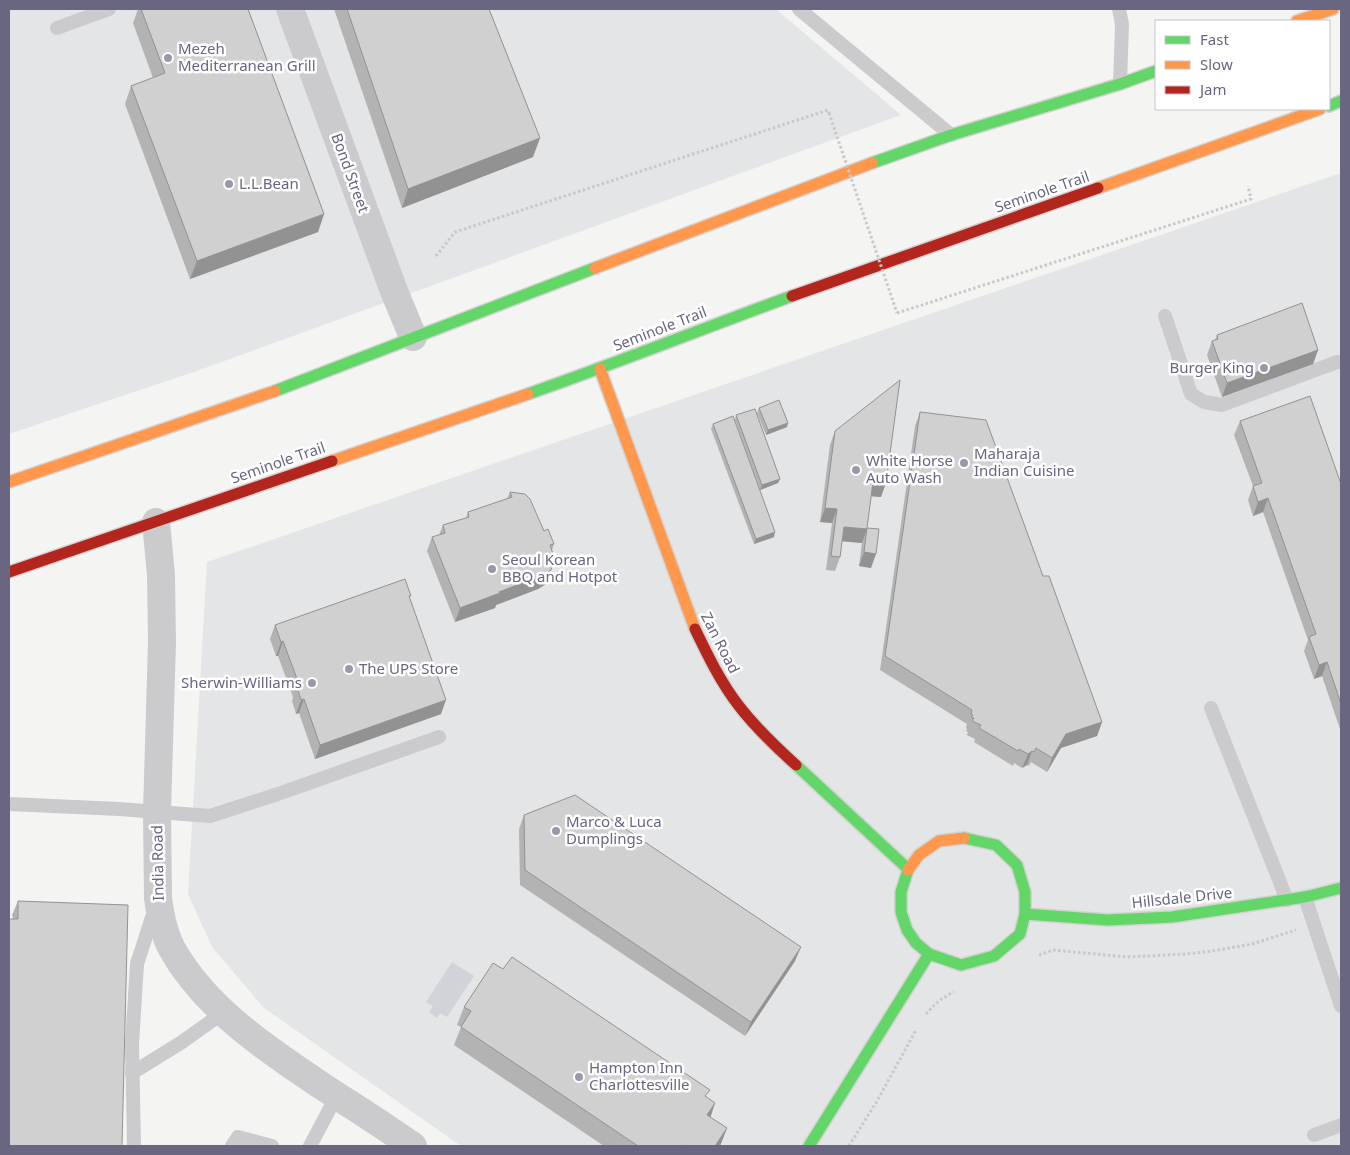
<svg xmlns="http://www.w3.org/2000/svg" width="1350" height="1155" viewBox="0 0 1350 1155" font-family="'Noto Sans',sans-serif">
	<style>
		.built { fill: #e4e5e6 }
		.water { fill: #d2d3d9 }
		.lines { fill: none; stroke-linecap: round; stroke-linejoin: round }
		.fast-casing { stroke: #d2d2d2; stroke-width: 14 }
		.slow-casing { stroke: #d2d2d2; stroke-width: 14 }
		.jam-casing { stroke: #d2d2d2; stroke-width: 14 }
		.path { stroke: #c8c8c9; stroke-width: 3; stroke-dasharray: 2.5 2.5; stroke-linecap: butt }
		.lane { stroke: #cbcacd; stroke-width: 14 }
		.street { stroke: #cbcacd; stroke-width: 28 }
		.fast { stroke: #63d668; stroke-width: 11 }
		.slow { stroke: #ff974d; stroke-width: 11 }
		.jam { stroke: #b3261e; stroke-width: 11 }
		.path-bridge { stroke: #c8c8c9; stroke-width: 3; stroke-dasharray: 2.5 2.5; stroke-linecap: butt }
		.wall { fill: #b3b3b4 }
		.shaded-wall { fill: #929292 }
		.building { fill: #d0d0d1; stroke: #929292 }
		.poi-dot { fill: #9998a9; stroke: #fff; stroke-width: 2 }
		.labels { text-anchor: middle; stroke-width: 5; stroke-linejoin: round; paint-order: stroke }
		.poi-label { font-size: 15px; fill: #686681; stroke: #fff; text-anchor: start }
		.street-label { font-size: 15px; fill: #686681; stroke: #fff }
	</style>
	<rect width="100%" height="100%" fill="#f4f5f3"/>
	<g class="built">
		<path d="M9 9H776L901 115 194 372 9 434Z"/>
		<path d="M1341 173V1146H461L264 1008 212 947 188 894 207 562Z"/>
	</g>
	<path class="water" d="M452 962 474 976 447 1017 440 1013 437 1018 429 1012 433 1006 426 1002Z"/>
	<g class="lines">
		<g class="fast-casing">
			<g id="fast">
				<path d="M1329 106 1341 101"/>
				<path d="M872 163 951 135 1120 84 1156 71"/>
				<path d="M275 391 595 268"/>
				<path d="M528 394C617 363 704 328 792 296"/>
				<path d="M796 765 908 869"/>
				<path d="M908 870 901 892V912L907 930 916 943 929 954 961 965 994 956 1020 934 1025 914V892L1017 865 996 845 964 838"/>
				<path d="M1025 914 1108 920 1172 917 1305 897 1341 888"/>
				<path d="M809 1146 929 954"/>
			</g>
		</g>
		<g class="slow-casing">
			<g id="slow">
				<path d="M1297 21 1333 9"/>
				<path d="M1098 188 1320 109"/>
				<path d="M595 268 872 163"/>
				<path d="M600 369 695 629"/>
				<path d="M332 461 528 394"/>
				<path d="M9 482 275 391"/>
				<path d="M908 870 919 855 939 841 964 838"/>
			</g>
		</g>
		<g class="jam-casing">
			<g id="jam">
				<path d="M792 296 1098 188"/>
				<path d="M9 572 332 461"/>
				<path d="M695 629C708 656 721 683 739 706 756 728 776 747 796 765"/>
			</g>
		</g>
		<g class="path">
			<path d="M436 256 455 232 828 110 829 113"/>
			<path d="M897 313 1251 199 1248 186"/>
			<path d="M1039 955 1053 950 1127 957 1186 954 1206 952 1252 944 1296 930"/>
			<path d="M926 1014C934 1004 943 997 954 992"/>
			<path d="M849 1146 877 1101 916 1030"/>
		</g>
		<g class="lane">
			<path d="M799 9 951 135"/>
			<path d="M1119 9 1122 24 1120 84"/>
			<path d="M57 28 109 9"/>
			<path d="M1165 316 1191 394 1204 402 1222 405 1337 362H1341"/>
			<path d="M1211 708 1287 900"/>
			<path d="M9 804 119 809 210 816 278 794 439 737"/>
			<path d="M1305 897 1341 1006"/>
			<path d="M132 1073 182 1042 224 1012"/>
			<path d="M1314 1135 1341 1125"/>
			<path d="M134 1146 132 1044 137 964 155 908"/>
			<path d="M232 1146 238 1137 272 1146"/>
			<path d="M310 1146 337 1095"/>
		</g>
		<g class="street">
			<path d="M290 9 394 291 413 337"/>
			<path d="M156 522 161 575 162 642 157 812 158 898C160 914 164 934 172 949 208 1013 277 1056 337 1096 363 1112 388 1129 413 1146"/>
		</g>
		<use href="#fast" class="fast"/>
		<use href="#slow" class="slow"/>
		<use href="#jam" class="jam"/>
		<path class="path-bridge" d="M829 113 897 313"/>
	</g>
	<g class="wall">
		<path d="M138 9H248L324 214 318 232 190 279 125 104 131 86 153 78 133 23Z"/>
		<path d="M334 9H489L533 157 402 208Z"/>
		<path d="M1217 335 1318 350 1313 364 1222 397 1207 355 1212 341 1215 340Z"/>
		<path d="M759 408 787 427 766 435 757 413Z"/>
		<path d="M920 412 1043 576 1102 722 1097 736 1061 748 1047 772 1031 762 1029 766 1027 765 1022 768 1014 763 1013 766 974 742 975 739 967 735 968 732 966 731 967 729 966 728 967 724 880 670 915 426Z"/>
		<path d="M736 415 778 483 760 490 735 420Z"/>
		<path d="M1240 421 1341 484V732L1322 676 1314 679 1304 651 1308 640 1263 512 1253 516 1248 500 1253 486 1234 435Z"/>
		<path d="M713 424 774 537 754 544 711 429Z"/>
		<path d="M835 431 881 497 871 496 867 528 871 568 859 566 862 543 842 541 840 557 835 571 826 570 832 523 820 522 830 445Z"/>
		<path d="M510 492 544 531 554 544 552 550 554 557 546 584 538 589 496 605 495 608 455 622 427 551 432 537 439 535 443 525 466 518 468 512 507 499Z"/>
		<path d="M410 599 441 714 315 759 299 713 296 714 292 701 293 697 278 656H276L270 639 275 625Z"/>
		<path d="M524 815 795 961 745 1036 520 885 519 829Z"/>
		<path d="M18 901 122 1146 13 919 12 915Z"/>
		<path d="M503 969 707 1098 710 1117 727 1128 720 1146H604L454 1045 461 1027 457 1025 464 1007Z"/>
	</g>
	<g class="shaded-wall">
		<path d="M540 138 533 157 402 208 408 189Z"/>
		<path d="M324 214 318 232 190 279 197 261Z"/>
		<path d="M1318 350 1313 364 1222 397 1227 383Z"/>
		<path d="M788 423 787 427 766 435 768 430Z"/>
		<path d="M780 479 778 483 760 490 762 485Z"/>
		<path d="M873 482 886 483 881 497 868 496Z"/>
		<path d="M1268 498 1263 512 1253 516 1258 502Z"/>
		<path d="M825 508 837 509 832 523 820 522Z"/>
		<path d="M844 527 867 529 862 543 839 541Z"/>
		<path d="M775 532 774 537 754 544 756 539Z"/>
		<path d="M864 552 876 554 871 568 859 566Z"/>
		<path d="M554 557 549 571 552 567 546 584 538 589 496 605 495 608 455 622 460 608 499 592 550 559Z"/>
		<path d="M283 641 278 656H276L281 642Z"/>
		<path d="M1327 662 1322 676 1314 679 1319 665Z"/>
		<path d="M304 699 299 713 296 714 301 700Z"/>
		<path d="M446 700 441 714 315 759 320 745Z"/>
		<path d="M1102 722 1097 736 1061 748 1047 772 1052 758 1066 734Z"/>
		<path d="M1032 751 1027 765 1022 768 1028 754Z"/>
		<path d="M801 947 795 961 745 1036 751 1022Z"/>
		<path d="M715 1103 709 1122 707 1115Z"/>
		<path d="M727 1128 720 1146H715Z"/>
	</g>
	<g class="building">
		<path d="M141 9H248L324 214 197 261 131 86 165 73Z"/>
		<path d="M347 9H489L540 138 408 189Z"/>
		<path d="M1302 303 1318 350 1227 383 1212 341 1218 339 1217 335Z"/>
		<path d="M900 380 886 483 873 482 867 528 879 529 876 554 864 552 867 528V529L844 527 840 557 831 556 837 509 825 508 835 431Z"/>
		<path d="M1310 396 1341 484V704L1327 662 1319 665 1309 637 1316 634 1268 498 1258 502 1253 486 1262 483 1240 421Z"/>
		<path d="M779 400 788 423 768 430 759 408Z"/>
		<path d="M755 409 780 479 762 485 736 415Z"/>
		<path d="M920 412 986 420 1043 576H1049L1102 722 1066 734 1052 758 1036 748 1034 752 1032 751 1028 754 1019 749 1018 751 979 728 981 725 972 721 974 718 971 717 973 715 971 714 972 710 885 656Z"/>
		<path d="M733 416 775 532 756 539 713 424Z"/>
		<path d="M510 492 525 494 530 499 544 531 548 529 554 544 550 545 554 557 550 559 552 567 551 570 543 575 499 592 500 593 460 608 432 537 445 533 443 525 469 517 468 512 512 497Z"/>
		<path d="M405 579 411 596H409L446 700 320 745 304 699 301 700 297 687H300L283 641 281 642 275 625Z"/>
		<path d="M575 795 801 947 751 1022 525 870 524 815Z"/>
		<path d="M18 901 128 905 122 1146H9V919H18Z"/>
		<path d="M512 957 710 1090 705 1096 715 1103 707 1115 727 1128 715 1146H687L685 1145 684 1146H638L461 1027 471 1011 464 1007 493 963 503 969Z"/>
	</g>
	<g class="poi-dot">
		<circle cx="168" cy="58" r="5"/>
		<circle cx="229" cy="184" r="5"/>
		<circle cx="1264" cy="368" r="5"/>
		<circle cx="964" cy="463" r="5"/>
		<circle cx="856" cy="470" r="5"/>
		<circle cx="492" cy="569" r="5"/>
		<circle cx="349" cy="669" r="5"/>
		<circle cx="312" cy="683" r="5"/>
		<circle cx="556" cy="831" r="5"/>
		<circle cx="579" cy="1077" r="5"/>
	</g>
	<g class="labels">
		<g class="poi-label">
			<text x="178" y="54">Mezeh<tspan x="178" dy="17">Mediterranean Grill</tspan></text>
			<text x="239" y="189">L.L.Bean</text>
			<text x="1254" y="373" text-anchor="end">Burger King</text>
			<text x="974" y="459">Maharaja<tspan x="974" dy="17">Indian Cuisine</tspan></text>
			<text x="866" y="466">White Horse<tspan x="866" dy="17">Auto Wash</tspan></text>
			<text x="502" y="565">Seoul Korean<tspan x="502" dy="17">BBQ and Hotpot</tspan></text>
			<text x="359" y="674">The UPS Store</text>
			<text x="302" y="688" text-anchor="end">Sherwin-Williams</text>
			<text x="566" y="827">Marco &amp; Luca<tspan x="566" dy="17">Dumplings</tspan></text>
			<text x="589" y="1073">Hampton Inn<tspan x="589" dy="17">Charlottesville</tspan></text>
		</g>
		<g class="street-label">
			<text transform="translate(350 173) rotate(70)" y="5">Bond Street</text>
			<text transform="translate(1042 192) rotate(-19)" y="5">Seminole Trail</text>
			<text transform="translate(660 329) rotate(-21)" y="5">Seminole Trail</text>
			<text transform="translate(278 463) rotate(-19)" y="5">Seminole Trail</text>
			<text transform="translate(720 643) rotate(63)" y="5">Zan Road</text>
			<text transform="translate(158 863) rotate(-91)" y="5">India Road</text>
			<text transform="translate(1182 898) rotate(-6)" y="5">Hillsdale Drive</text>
		</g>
	</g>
	<rect width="1350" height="1155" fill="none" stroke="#686681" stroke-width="20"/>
	<rect x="1155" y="20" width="175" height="90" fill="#ffffff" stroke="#c3c2cd"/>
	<rect x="1165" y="36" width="25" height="8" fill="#63d668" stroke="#c3c2cd"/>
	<text x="1200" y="45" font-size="15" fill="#686681">Fast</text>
	<rect x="1165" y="61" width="25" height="8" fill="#ff974d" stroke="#c3c2cd"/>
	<text x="1200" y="70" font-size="15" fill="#686681">Slow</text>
	<rect x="1165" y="86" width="25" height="8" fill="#b3261e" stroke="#c3c2cd"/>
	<text x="1200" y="95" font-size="15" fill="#686681">Jam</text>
</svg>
